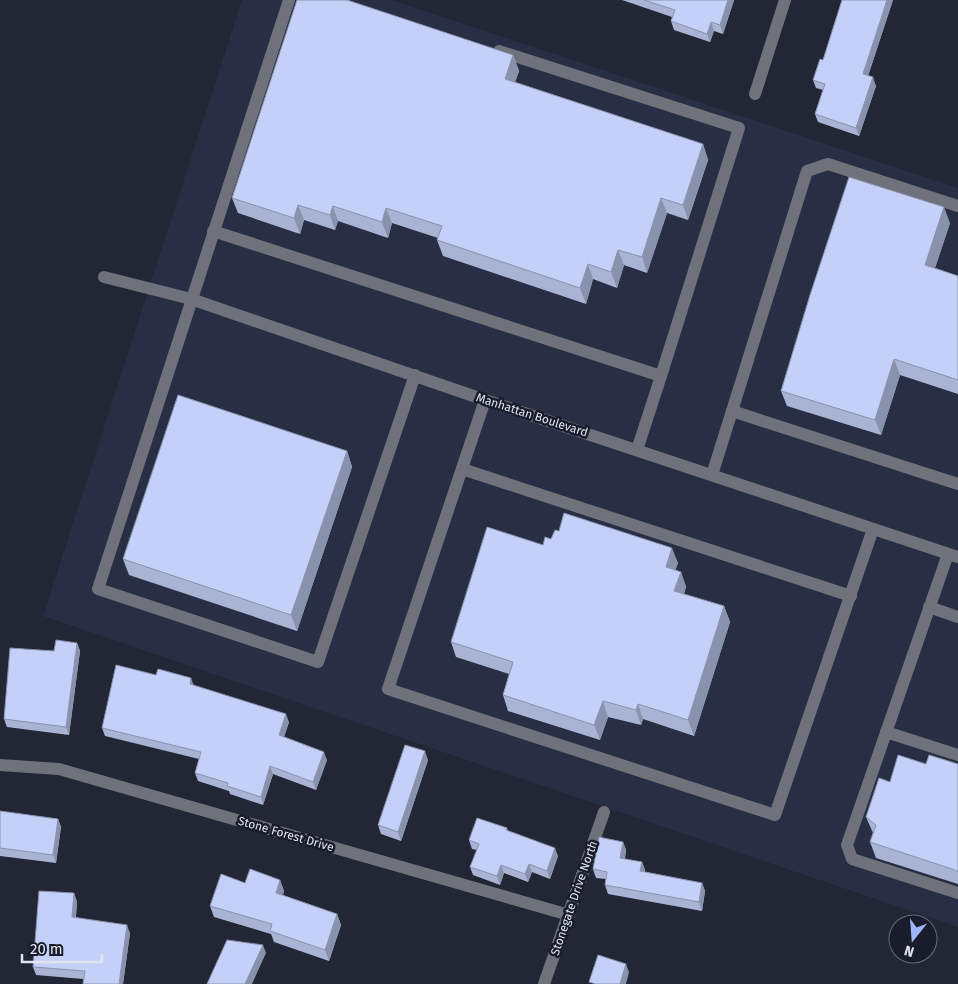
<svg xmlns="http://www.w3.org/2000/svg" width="958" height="984" viewBox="0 0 958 984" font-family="'Fira Sans',sans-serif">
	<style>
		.built { fill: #282e43 }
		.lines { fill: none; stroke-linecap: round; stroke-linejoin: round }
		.minor { stroke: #70727b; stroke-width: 12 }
		.wall { fill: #a9b3d4 }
		.shaded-wall { fill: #8992ad }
		.building { fill: #c4d0f7; stroke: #8992ad }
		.labels { text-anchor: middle; stroke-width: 5; stroke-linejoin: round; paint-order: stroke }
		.street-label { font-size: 12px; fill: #e0e4ee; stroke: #181c2b }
	</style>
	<rect width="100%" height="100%" fill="#222635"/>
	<path class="built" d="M242 0H392L958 188V927L43 616Z"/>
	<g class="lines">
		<g class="minor">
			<path d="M289 0 98 589 318 662 415 375"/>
			<path d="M499 51 739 128 661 376 637 450"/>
			<path d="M755 94 785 0"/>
			<path d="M213 231 661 376"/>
			<path d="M104 277 191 299 485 400 958 557"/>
			<path d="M485 400 388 689 775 815 873 529"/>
			<path d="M732 411 958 484"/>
			<path d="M462 469 851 596"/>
			<path d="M712 475 807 171 828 164 958 206"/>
			<path d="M948 554 847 845 852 859 958 893"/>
			<path d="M929 607 958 617"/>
			<path d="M886 732 958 755"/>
			<path d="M0 765 59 769 569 915"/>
			<path d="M544 984 604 812"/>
		</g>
	</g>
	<g class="wall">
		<path d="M622 0H734L723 34 714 31 710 42 674 30 671 21 672 17Z"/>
		<path d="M842 0H893L868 76 876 86 859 136 818 122 815 114 823 90 816 88 813 80 823 60Z"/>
		<path d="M513 55 519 71 515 82 703 144 708 160 688 220 667 213 647 273 624 265 617 288 593 279 586 304 443 256 437 240 438 238 392 223 388 238 338 221 335 230 304 220 300 234 238 213 232 198Z"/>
		<path d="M950 223 935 268 958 276V394L900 375 881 435 787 406 781 391Z"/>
		<path d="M347 451 352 467 297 631 129 575 123 559Z"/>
		<path d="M551 539 678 563 675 570 681 572 686 587 684 594 724 606 730 622 694 736 643 719 641 725 608 717 600 740 508 711 503 695 509 674 456 657 451 642 543 545Z"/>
		<path d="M77 643 80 651 69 735 7 727 4 719 54 651Z"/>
		<path d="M156 675 194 686 289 722 284 737 327 760 316 790 273 774 263 805 230 794 229 791 198 781 195 773 199 759 105 736 102 728Z"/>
		<path d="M428 760 401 841 381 834 378 825Z"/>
		<path d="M926 764H958V884L876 858 870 842 873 833 866 817 890 782Z"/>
		<path d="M0 811 58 819 61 827 56 863 0 856Z"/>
		<path d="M507 828 508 831 558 856 550 879 532 872 528 882 504 873 500 885 473 875 470 867 477 850 472 849 469 840Z"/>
		<path d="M623 842 626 850 625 859 642 862 645 870V872L702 883 705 891 702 911 608 894 605 885 606 879 596 878 593 869Z"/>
		<path d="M280 880 284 891 283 895 337 914 341 925 329 961 274 942 271 934 214 917 210 906 245 883Z"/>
		<path d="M74 893 77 902 76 917 130 933 123 984H83V979L36 975 33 967Z"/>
	</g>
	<g class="shaded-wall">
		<path d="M728 0H734L723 34 720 25Z"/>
		<path d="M887 0H893L866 82 863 74Z"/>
		<path d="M711 22 714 31 710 42 707 34Z"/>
		<path d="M513 55 519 71 511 94 505 79Z"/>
		<path d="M873 77 876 86 859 136 856 128Z"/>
		<path d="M703 144 708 160 688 220 683 205Z"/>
		<path d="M661 198 667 213 647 273 642 257Z"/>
		<path d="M298 205 304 220 300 234 294 218Z"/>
		<path d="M333 206 338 221 335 230 330 215Z"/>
		<path d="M944 207 950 223 931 280 925 265Z"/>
		<path d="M386 208 392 223 388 238 382 222Z"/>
		<path d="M618 250 624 265 617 288 611 272Z"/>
		<path d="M588 264 593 279 586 304 580 288Z"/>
		<path d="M894 359 900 375 881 435 875 420Z"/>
		<path d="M347 451 352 467 297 631 291 615Z"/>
		<path d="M672 548 678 563 671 583 666 567Z"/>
		<path d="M681 572 686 587 680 606 674 591Z"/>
		<path d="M724 606 730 622 694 736 688 720Z"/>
		<path d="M77 643 80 651 69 735 66 727Z"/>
		<path d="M191 678 194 686 190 684Z"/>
		<path d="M603 701 608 717 600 740 594 725Z"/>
		<path d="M638 704 643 719 641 725 636 710Z"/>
		<path d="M286 714 289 722 282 743 279 735Z"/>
		<path d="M425 751 428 760 401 841 398 832Z"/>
		<path d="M324 752 327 760 316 790 313 782Z"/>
		<path d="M270 766 273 774 263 805 261 797Z"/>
		<path d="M58 819 61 827 56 863 53 855Z"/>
		<path d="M623 842 626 850 623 867 620 858Z"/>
		<path d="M555 848 558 856 550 879 547 871Z"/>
		<path d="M642 862 645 870 644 880 640 871Z"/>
		<path d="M529 864 532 872 528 882 525 874Z"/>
		<path d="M501 865 504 873 500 885 497 876Z"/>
		<path d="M280 880 284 891 280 904 276 893Z"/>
		<path d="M702 883 705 891 702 911 699 902Z"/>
		<path d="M74 893 77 902 75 925 72 917Z"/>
		<path d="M337 914 341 925 329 961 325 950Z"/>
		<path d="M127 925 130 933 123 984H119Z"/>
		<path d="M263 945 266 953 252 984H245Z"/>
		<path d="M626 964 629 972 626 984H620Z"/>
	</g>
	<g class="building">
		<path d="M297 0H347L513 55 505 79 703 144 683 205 661 198 642 257 618 250 611 272 588 264 580 288 437 240 442 226 386 208 382 222 333 206 330 215 298 205 294 218 232 198Z"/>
		<path d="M644 0H728L720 25 711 22 707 34 671 21 675 10Z"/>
		<path d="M842 0H887L863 74 873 77 856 128 815 114 825 84 813 80 820 59 823 60Z"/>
		<path d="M849 177 944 207 925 265 958 276V380L894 359 875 420 781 391 810 295Z"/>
		<path d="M178 395 347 451 291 615 123 559Z"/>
		<path d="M564 513 672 548 666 567 681 572 674 591 724 606 688 720 638 704 636 710 603 701 594 725 503 695 513 662 451 642 487 527 543 545 545 537 551 539 555 530 559 531Z"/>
		<path d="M56 640 77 643 66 727 4 719 10 648 54 651Z"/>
		<path d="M116 665 156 675 158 669 191 678 190 684 286 714 279 735 324 752 313 782 270 766 261 797 227 786 228 783 195 773 201 752 102 728Z"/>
		<path d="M405 745 425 751 398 832 378 825Z"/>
		<path d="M898 755 926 764 929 755 958 764V872L955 870 870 842 876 825 866 817 879 778 890 782Z"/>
		<path d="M0 811 58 819 53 855 0 848Z"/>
		<path d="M477 818 507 828 506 830 555 848 547 871 529 864 525 874 501 865 497 876 470 867 479 844 469 840Z"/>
		<path d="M599 837 623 842 620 858 642 862 640 871 702 883 699 902 605 885 607 872 593 869Z"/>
		<path d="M250 869 280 880 276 893 337 914 325 950 270 931 272 924 210 906 221 874 245 883Z"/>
		<path d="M39 891 74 893 72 917 127 925 119 984H83L85 971 33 967Z"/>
		<path d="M227 940 263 945 245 984H207Z"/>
		<path d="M598 955 626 964 620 984H596L589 982Z"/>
	</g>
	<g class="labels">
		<g class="street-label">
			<text transform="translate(532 415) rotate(18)" y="4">Manhattan Boulevard</text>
			<text transform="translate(286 834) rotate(16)" y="4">Stone Forest Drive</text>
			<text transform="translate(574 898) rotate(-71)" y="4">Stonegate Drive North</text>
		</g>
	</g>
	<g transform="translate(913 939) rotate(197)"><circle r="24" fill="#181c2b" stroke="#686c79"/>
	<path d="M0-4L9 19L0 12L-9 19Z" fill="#9fb3fd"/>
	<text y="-8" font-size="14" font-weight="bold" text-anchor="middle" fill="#e0e4ee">N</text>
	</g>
	<path d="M22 954v8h80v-8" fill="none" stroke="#e0e4ee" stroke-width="2.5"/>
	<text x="30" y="954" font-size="15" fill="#e0e4ee" stroke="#181c2b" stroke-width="4" paint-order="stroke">20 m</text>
</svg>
